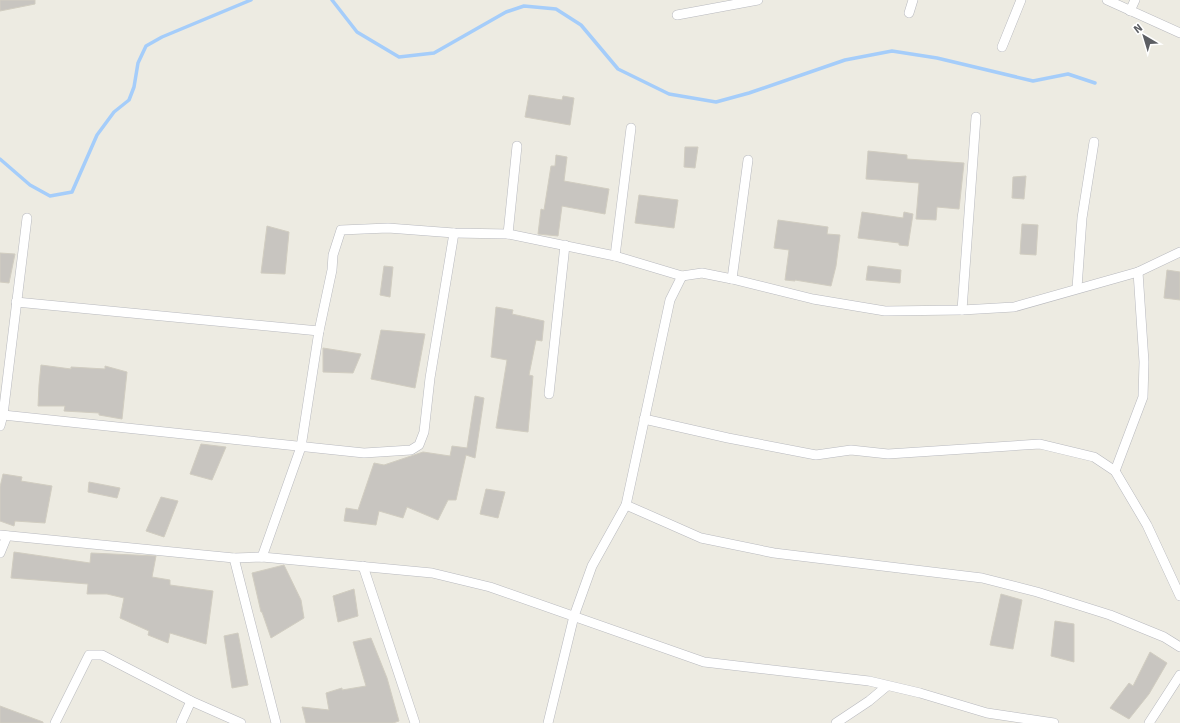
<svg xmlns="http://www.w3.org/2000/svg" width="1180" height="723" viewBox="0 0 1180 723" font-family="Signika,sans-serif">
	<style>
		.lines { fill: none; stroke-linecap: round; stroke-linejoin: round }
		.stream { stroke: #a5cdfa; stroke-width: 3.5 }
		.building { fill: #c8c5c0; stroke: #d1cdc1 }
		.street-casing { stroke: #b8b9be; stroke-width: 10 }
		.street { stroke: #fff; stroke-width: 9 }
	</style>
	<rect width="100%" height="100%" fill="#edebe2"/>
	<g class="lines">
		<g class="stream">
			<path d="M332 0 357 32 399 57 434 53 506 12 524 6 556 9 581 25 618 69 669 94 716 102 749 93 845 60 892 51 937 58 1033 81 1068 74 1095 83"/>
			<path d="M0 159 30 185 50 196 72 192 97 135 114 112 129 100 134 87 138 63 146 46 162 37 251 0"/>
		</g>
	</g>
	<g class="building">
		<path d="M0 0H35V4L0 11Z"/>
		<path d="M529 95 562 100 563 96 574 98 570 125 525 117Z"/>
		<path d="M685 147H698L695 168 684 167Z"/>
		<path d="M868 151 907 155V159L964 163 959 209 937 207 936 220 916 219 919 183 866 179Z"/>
		<path d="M556 155 567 157 564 181 609 189 605 214 562 206 558 236 538 234 541 209 544 210 551 166H555Z"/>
		<path d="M1026 176 1024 199 1012 198 1013 177Z"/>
		<path d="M639 195 678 200 674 228 635 223Z"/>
		<path d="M862 212 903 218 904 212 913 214 908 246 899 245V243L858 238Z"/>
		<path d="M778 220 828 227 827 234 840 235 836 266 831 286 795 280V281L785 280 789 250 774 248Z"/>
		<path d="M1022 224 1038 225 1036 255 1020 254Z"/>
		<path d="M267 226 289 232 285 274 261 273Z"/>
		<path d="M0 253 15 254 9 283 0 282Z"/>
		<path d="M384 266 393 267 390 297 380 295Z"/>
		<path d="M868 266 901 270 900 283 866 280Z"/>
		<path d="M1167 270 1180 272V300L1164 298Z"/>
		<path d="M496 307 513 310 512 314 544 321 542 341 536 340 529 375 533 376 528 432 496 428 507 360 491 357Z"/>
		<path d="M381 330 425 334 415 388 371 379Z"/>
		<path d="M323 348 361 354 353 373 323 372Z"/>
		<path d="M41 365 71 369V367L105 369V366L127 372 122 419 99 415V413L64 411 65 406H38L39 385Z"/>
		<path d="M475 396 484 398 475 458 466 455 456 500H448L438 520 407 507 403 518 379 511 376 525 344 521 346 508 358 510 374 463 384 465 423 452 450 456 452 446 467 448Z"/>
		<path d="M201 444 226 447 212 480 190 474Z"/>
		<path d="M3 474 22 477 21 481 52 486 45 523 15 521 14 526 0 521V487Z"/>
		<path d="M89 482 120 488 117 498 88 492Z"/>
		<path d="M486 489 505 492 498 518 480 514Z"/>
		<path d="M161 497 178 501 164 537 146 531Z"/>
		<path d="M14 552 90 563 91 553 156 556 152 577 170 580V585L213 591 206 644 170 633 168 643 148 635 149 631 120 618 124 598 107 594H87L88 584 11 578Z"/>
		<path d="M284 565 301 600 304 618 271 638 262 612H261L252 573Z"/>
		<path d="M354 589 358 616 338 622 333 596Z"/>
		<path d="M1001 594 1022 600 1013 649 990 645Z"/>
		<path d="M1055 621 1074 624V662L1051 656Z"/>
		<path d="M238 633 248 685 232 688 224 636Z"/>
		<path d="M371 638 387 678 399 721 393 723H306L302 707 329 710 326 693 342 688V690L366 686 353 642Z"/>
		<path d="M1150 652 1167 663 1149 694 1129 719 1110 708 1129 683 1133 686Z"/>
		<path d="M0 706 43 722V723H0Z"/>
	</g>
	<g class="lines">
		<g class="street-casing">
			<g id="street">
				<path d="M1107 0 1180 33"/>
				<path d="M1130 11 1135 0"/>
				<path d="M909 13 913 0"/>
				<path d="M677 15 758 0"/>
				<path d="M1002 47 1021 0"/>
				<path d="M508 234 517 146"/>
				<path d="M615 256 631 128"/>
				<path d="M732 279 748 160"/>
				<path d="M1077 288 1082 218 1094 142"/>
				<path d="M16 302 319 331"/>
				<path d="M962 310 976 117"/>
				<path d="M549 394 565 245"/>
				<path d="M3 415 364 453 411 450 419 445 424 432 430 378 454 233"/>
				<path d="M644 419 728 438 816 455 851 450 888 454 1040 444 1094 457 1115 471 1147 525 1180 596"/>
				<path d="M0 426 3 415 27 218"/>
				<path d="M1115 471 1143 397 1144 362 1138 272"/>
				<path d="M626 505 701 538 774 553 982 578 1037 592 1110 615 1164 637 1180 647"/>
				<path d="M0 535 234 558 262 557 432 573 490 587 704 662 869 681 920 693 987 713 1054 723"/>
				<path d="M0 553 7 536"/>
				<path d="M262 557 301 447 319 331 332 270 333 255 341 230 388 228 454 233 508 234 615 256 682 276 702 273 732 279 813 299 885 311 962 310 1014 307 1138 272 1180 252"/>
				<path d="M234 558 276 723"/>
				<path d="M363 566 415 723"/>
				<path d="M55 723 89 655H102L191 701 241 723"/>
				<path d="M181 723 191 701"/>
				<path d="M548 723 574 616 592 566 626 505 670 300 682 276"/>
				<path d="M836 723 869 701 887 686"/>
				<path d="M1149 723 1180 675"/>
			</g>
		</g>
		<use href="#street" class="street"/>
	</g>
	<g transform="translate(1144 36) rotate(322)" stroke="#ffffff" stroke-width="3" paint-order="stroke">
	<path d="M0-3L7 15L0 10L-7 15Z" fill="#5b5d62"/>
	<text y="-6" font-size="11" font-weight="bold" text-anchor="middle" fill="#5b5d62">N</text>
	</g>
</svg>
